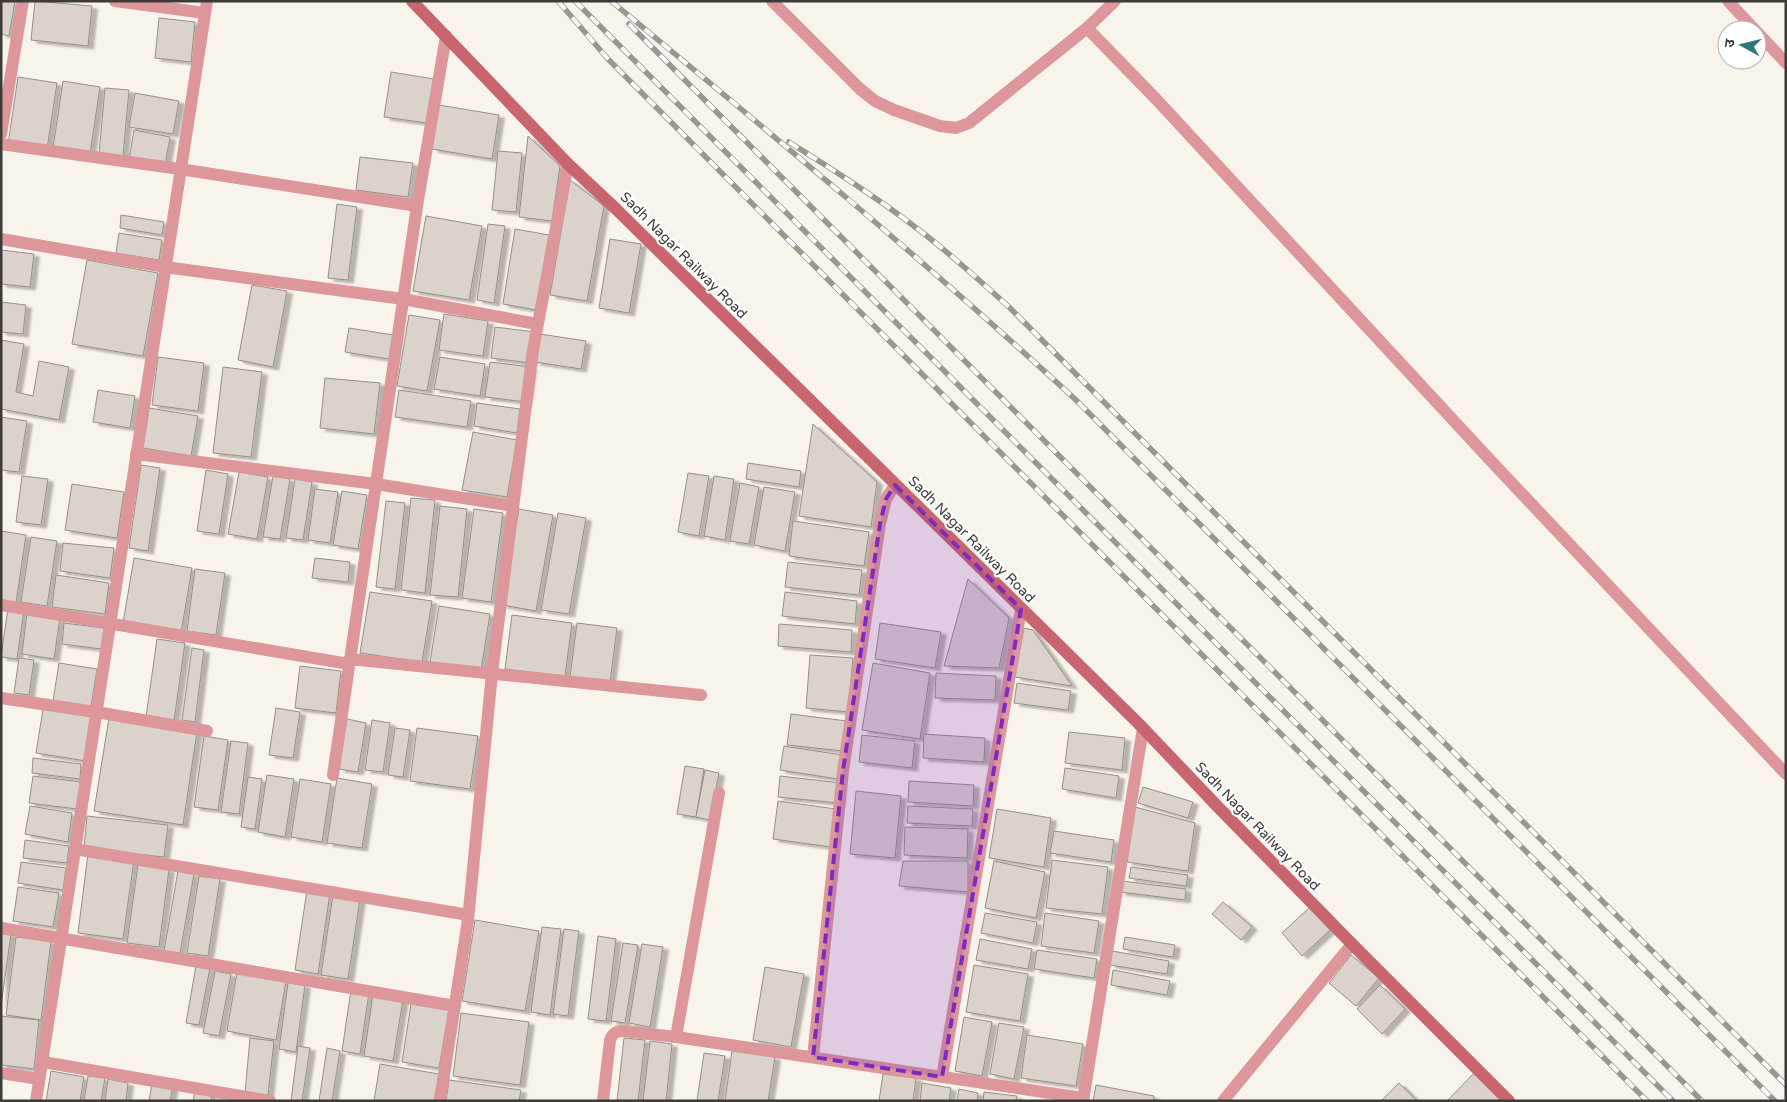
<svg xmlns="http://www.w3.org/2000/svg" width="1787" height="1102" viewBox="0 0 1787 1102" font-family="'Varela Round','Noto Sans Devanagari',sans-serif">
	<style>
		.building { fill: #dad2cb; stroke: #968e88; filter: url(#shadow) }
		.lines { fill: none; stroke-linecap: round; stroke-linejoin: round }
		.street { stroke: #dc969c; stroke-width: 12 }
		.secondary { stroke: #c96571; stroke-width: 12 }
		.rail-casing { stroke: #9a9690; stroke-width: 5.5 }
		.rail { stroke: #fff; stroke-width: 4; stroke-dasharray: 11; stroke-linecap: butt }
		.marked { fill: #7b2cbf; fill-opacity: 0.2; stroke: #7b2cbf; stroke-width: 4; stroke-dasharray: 10 6; stroke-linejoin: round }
		.labels { text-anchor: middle; stroke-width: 4.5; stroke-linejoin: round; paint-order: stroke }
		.street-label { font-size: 14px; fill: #3d3b37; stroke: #fff }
	</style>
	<defs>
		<filter id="shadow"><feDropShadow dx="5.5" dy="3" stdDeviation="1" flood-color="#0004"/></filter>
	</defs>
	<rect width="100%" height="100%" fill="#f9f4eb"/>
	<g class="building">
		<path d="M1 1H15L9 36 1 34Z"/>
		<path d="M35 1 92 6 88 46 31 40Z"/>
		<path d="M159 18 195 22 191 62 155 58Z"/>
		<path d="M391 72 434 79 427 123 384 117Z"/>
		<path d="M18 77 57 83 47 149 8 144Z"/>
		<path d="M63 81 100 87 90 154 53 148Z"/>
		<path d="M105 88 129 90 123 156 99 154Z"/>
		<path d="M135 93 179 101 173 134 129 127Z"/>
		<path d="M439 105 499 115 492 159 432 149Z"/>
		<path d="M134 130 170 137 165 166 129 160Z"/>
		<path d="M528 136 560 166 552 221 519 217Z"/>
		<path d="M498 151 522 153 516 212 492 210Z"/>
		<path d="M360 157 413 163 408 197 356 190Z"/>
		<path d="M570 180 604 206 587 301 550 295Z"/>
		<path d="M337 204 357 207 348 280 328 278Z"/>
		<path d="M121 215 164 222 162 235 120 228Z"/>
		<path d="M426 216 482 226 469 300 413 291Z"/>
		<path d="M488 224 505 226 494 303 477 300Z"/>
		<path d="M515 229 549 235 536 310 503 304Z"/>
		<path d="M119 233 162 240 159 260 116 253Z"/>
		<path d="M610 239 641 244 629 313 599 308Z"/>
		<path d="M1 250 34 254 30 287 1 284Z"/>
		<path d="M87 260 158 273 143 356 72 344Z"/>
		<path d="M252 285 287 291 273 367 238 360Z"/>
		<path d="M1 302 26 305 23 334 1 332Z"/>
		<path d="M444 314 488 321 483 356 439 350Z"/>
		<path d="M409 315 440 320 427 391 397 386Z"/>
		<path d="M495 327 535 332 531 363 491 358Z"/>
		<path d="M349 328 393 335 389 359 345 352Z"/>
		<path d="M540 334 586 341 581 369 535 362Z"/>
		<path d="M1 340 24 344 16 392 33 396 39 361 69 367 59 420 1 409Z"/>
		<path d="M158 357 204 363 198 411 152 405Z"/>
		<path d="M440 357 485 364 480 396 434 389Z"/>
		<path d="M490 362 531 367 526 402 485 397Z"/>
		<path d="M223 367 262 372 251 457 213 453Z"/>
		<path d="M325 378 380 383 374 434 320 428Z"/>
		<path d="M98 390 135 396 130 428 93 422Z"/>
		<path d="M399 390 471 401 467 427 395 417Z"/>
		<path d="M477 403 520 409 517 433 474 426Z"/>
		<path d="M149 408 198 416 191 456 143 448Z"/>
		<path d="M1 417 27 421 19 472 1 470Z"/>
		<path d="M813 424 877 482 871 527 799 516Z"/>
		<path d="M473 432 517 440 507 497 462 490Z"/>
		<path d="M748 463 801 471 799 487 746 479Z"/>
		<path d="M141 465 160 468 148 551 129 548Z"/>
		<path d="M206 470 228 474 219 534 197 531Z"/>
		<path d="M239 472 268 477 257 539 228 534Z"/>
		<path d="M688 473 709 476 699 536 678 532Z"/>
		<path d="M22 476 48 479 41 525 16 522Z"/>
		<path d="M273 476 290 479 280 539 263 537Z"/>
		<path d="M714 476 734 479 725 540 704 536Z"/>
		<path d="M295 479 312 482 303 540 286 538Z"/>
		<path d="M740 483 759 487 749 544 730 541Z"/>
		<path d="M72 484 124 492 117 538 65 530Z"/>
		<path d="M764 487 795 492 785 551 754 545Z"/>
		<path d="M315 489 338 492 330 543 308 540Z"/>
		<path d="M342 491 367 495 358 549 333 545Z"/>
		<path d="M411 498 435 500 425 593 401 590Z"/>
		<path d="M386 501 405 503 395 589 376 587Z"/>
		<path d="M440 506 467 509 458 597 430 595Z"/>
		<path d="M474 509 503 513 491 602 462 598Z"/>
		<path d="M519 509 553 515 536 611 502 605Z"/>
		<path d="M558 513 586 518 569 614 541 610Z"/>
		<path d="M793 521 869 532 864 566 789 556Z"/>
		<path d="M1 531 26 535 16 603 1 600Z"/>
		<path d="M31 537 57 541 47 606 21 602Z"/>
		<path d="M63 543 114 548 110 578 60 571Z"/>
		<path d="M134 558 192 568 181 633 123 623Z"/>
		<path d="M315 558 350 562 348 582 312 578Z"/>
		<path d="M788 562 862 570 859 595 785 587Z"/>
		<path d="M195 569 225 573 216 635 187 631Z"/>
		<path d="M56 575 109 583 105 614 52 607Z"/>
		<path d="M968 579 1009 618 999 668 944 666Z"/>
		<path d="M370 592 432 601 422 662 360 653Z"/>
		<path d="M785 592 857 601 855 624 782 616Z"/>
		<path d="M439 606 490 614 481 670 430 662Z"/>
		<path d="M8 608 24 610 17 659 1 657Z"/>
		<path d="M27 613 60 618 54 659 22 654Z"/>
		<path d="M512 615 572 623 565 676 505 669Z"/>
		<path d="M64 623 104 628 101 649 62 644Z"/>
		<path d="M577 623 617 628 610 682 570 677Z"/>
		<path d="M880 623 941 632 935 668 875 659Z"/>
		<path d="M779 624 852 630 851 652 778 646Z"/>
		<path d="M1024 628 1033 630 1072 686 1015 677Z"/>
		<path d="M157 639 185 643 174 721 146 717Z"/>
		<path d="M192 648 204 650 195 722 182 720Z"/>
		<path d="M810 655 853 658 848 712 806 708Z"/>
		<path d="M19 658 34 660 29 695 14 693Z"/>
		<path d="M59 663 97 669 91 707 53 701Z"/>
		<path d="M873 663 930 673 920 739 862 730Z"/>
		<path d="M300 666 341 671 336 713 295 708Z"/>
		<path d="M936 673 996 676 995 700 935 698Z"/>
		<path d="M1017 683 1071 691 1068 710 1014 703Z"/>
		<path d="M276 708 300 712 293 758 269 755Z"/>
		<path d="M43 709 93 717 86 761 36 753Z"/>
		<path d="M791 714 847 721 843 751 787 745Z"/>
		<path d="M109 718 197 732 183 825 94 811Z"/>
		<path d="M347 719 366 723 358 772 339 769Z"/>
		<path d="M372 720 390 723 383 772 365 770Z"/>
		<path d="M395 728 410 730 403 777 388 775Z"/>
		<path d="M417 728 478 736 470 789 410 781Z"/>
		<path d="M1069 732 1125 738 1122 770 1065 763Z"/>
		<path d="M924 734 985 738 984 762 923 758Z"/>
		<path d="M862 735 915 741 912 768 859 762Z"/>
		<path d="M204 736 228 740 218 810 194 807Z"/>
		<path d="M231 741 248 743 239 814 221 812Z"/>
		<path d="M784 746 842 755 838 779 780 770Z"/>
		<path d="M33 758 81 764 80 779 32 773Z"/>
		<path d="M685 766 704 769 696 817 677 814Z"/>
		<path d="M1065 768 1119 776 1116 798 1062 789Z"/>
		<path d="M705 770 719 773 710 820 696 817Z"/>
		<path d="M267 775 294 779 285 837 258 832Z"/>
		<path d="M33 776 81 782 77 809 29 803Z"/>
		<path d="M780 776 841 783 839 803 778 797Z"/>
		<path d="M248 777 262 779 255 829 241 827Z"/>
		<path d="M337 778 372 784 362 848 327 843Z"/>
		<path d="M300 779 331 784 322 842 291 837Z"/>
		<path d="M909 781 974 785 973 806 908 802Z"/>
		<path d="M1143 787 1193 802 1188 818 1138 803Z"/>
		<path d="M856 791 901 796 895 858 850 854Z"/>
		<path d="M778 801 836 809 831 847 773 839Z"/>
		<path d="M30 806 72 813 68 842 25 834Z"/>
		<path d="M908 806 973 809 972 826 907 823Z"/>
		<path d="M1135 807 1195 823 1188 871 1127 862Z"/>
		<path d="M997 809 1051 818 1044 867 989 858Z"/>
		<path d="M87 816 168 825 164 857 84 848Z"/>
		<path d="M905 827 968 829 967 858 904 855Z"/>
		<path d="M1054 831 1114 840 1111 862 1050 853Z"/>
		<path d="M25 840 69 846 67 863 23 858Z"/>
		<path d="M88 854 134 860 123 939 78 933Z"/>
		<path d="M1052 860 1108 867 1102 914 1046 908Z"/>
		<path d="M903 861H968V892L899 886Z"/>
		<path d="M994 861 1045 872 1036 918 985 908Z"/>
		<path d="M21 862 66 868 63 890 18 883Z"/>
		<path d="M138 865 169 869 159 947 127 943Z"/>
		<path d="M1131 867 1188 875 1186 886 1129 878Z"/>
		<path d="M178 871 194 874 180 953 164 951Z"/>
		<path d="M199 876 220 879 208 956 187 953Z"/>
		<path d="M1122 881 1186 889 1185 900 1120 892Z"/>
		<path d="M18 887 59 893 53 927 13 921Z"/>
		<path d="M307 890 330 893 318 974 295 970Z"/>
		<path d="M333 895 360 899 348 979 321 975Z"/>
		<path d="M1223 902 1252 927 1241 940 1212 914Z"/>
		<path d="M1310 907 1330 930 1302 956 1282 933Z"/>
		<path d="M985 913 1037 922 1033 943 981 933Z"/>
		<path d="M1045 913 1099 921 1094 953 1041 946Z"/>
		<path d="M475 920 539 931 525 1011 462 1001Z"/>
		<path d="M542 927 561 929 550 1015 531 1012Z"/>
		<path d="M564 929 579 931 568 1016 553 1014Z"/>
		<path d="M1 932 11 934 1 1006Z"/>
		<path d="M598 936 616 939 606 1021 588 1019Z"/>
		<path d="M16 937 51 941 41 1020 6 1015Z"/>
		<path d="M1125 937 1175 945 1173 957 1123 949Z"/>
		<path d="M980 939 1032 949 1028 969 976 960Z"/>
		<path d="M623 943 638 945 625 1023 611 1021Z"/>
		<path d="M642 944 663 947 650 1027 629 1023Z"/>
		<path d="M1037 950 1097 959 1094 978 1034 969Z"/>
		<path d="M1112 951 1169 961 1167 974 1110 965Z"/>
		<path d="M1351 955 1379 978 1356 1006 1329 983Z"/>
		<path d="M974 965 1028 974 1020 1021 966 1012Z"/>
		<path d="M196 966 210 968 199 1025 186 1023Z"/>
		<path d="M765 967 804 974 791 1047 753 1040Z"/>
		<path d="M1113 970 1170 981 1167 995 1111 985Z"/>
		<path d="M215 971 231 974 219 1036 203 1033Z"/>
		<path d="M237 972 286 981 276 1040 227 1031Z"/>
		<path d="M288 983 305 985 296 1052 279 1049Z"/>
		<path d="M1380 985 1405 1009 1382 1034 1357 1009Z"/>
		<path d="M351 990 369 993 360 1054 342 1051Z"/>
		<path d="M373 994 403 999 393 1061 364 1056Z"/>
		<path d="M411 1004 449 1010 439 1068 402 1062Z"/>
		<path d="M461 1013 529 1022 520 1085 453 1076Z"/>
		<path d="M1 1016 39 1020 34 1069 1 1065Z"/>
		<path d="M964 1017 992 1022 982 1076 955 1071Z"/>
		<path d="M999 1023 1024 1027 1014 1079 990 1074Z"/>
		<path d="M1027 1035 1083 1044 1076 1086 1021 1078Z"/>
		<path d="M250 1038 274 1041 268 1095 245 1093Z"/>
		<path d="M624 1038 645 1040 638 1101H617Z"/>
		<path d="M650 1041 672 1044 666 1101H643Z"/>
		<path d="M298 1046 310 1048 302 1101H291Z"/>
		<path d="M327 1048 340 1051 332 1101H319Z"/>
		<path d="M732 1051 775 1057 768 1101H725Z"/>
		<path d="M704 1053 725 1056 718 1101H697Z"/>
		<path d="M380 1064 439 1074 434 1101H374Z"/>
		<path d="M51 1071 84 1077 80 1101H46Z"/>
		<path d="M1475 1072 1504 1101H1447Z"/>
		<path d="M883 1074 916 1078 913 1101H879Z"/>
		<path d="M88 1076 105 1078 101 1101H84Z"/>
		<path d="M108 1079 128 1083 126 1101H105Z"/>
		<path d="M449 1080 521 1090 519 1101H446Z"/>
		<path d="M152 1083 173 1086 170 1101H149Z"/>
		<path d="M922 1083 951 1088 949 1101H920Z"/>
		<path d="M1399 1083 1417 1101H1381Z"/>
		<path d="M1096 1085 1154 1096 1153 1101H1093Z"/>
		<path d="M959 1089 978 1093 977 1101H957Z"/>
		<path d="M195 1091 212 1093 211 1101H193Z"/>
		<path d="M984 1092 1017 1096 1016 1101H983Z"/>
		<path d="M215 1094 234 1101H214Z"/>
	</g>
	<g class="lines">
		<g class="street">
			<path d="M115 1 205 13"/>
			<path d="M772 1 860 89 875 101 894 110 940 126 956 128 969 123 1087 28 1115 1"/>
			<path d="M1728 1 1755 30"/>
			<path d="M1087 28 1156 99 1491 461 1786 774"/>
			<path d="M1757 32 1786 63"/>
			<path d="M1 134 23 1"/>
			<path d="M1 144 180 169 417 206"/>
			<path d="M1 239 165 267 403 299 537 324"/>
			<path d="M136 454 376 484 513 506"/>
			<path d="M1 605 349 664"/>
			<path d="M350 659 701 695"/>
			<path d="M1 698 96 712 207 731"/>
			<path d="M333 775 417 206 446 36"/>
			<path d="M75 849 463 914 468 918"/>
			<path d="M1 928 455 1006"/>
			<path d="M676 1037 719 793"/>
			<path d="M813 1057 843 771 880 524 886 499 895 485"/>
			<path d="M43 1062 270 1101"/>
			<path d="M1 1073 39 1079"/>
			<path d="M942 1077 1021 609"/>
			<path d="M36 1101 207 1"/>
			<path d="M440 1101 468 920 492 673 533 350 568 164"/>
			<path d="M603 1101 610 1040C613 1033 616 1031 623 1031L676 1037 1083 1098"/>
			<path d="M1083 1101 1143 728"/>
			<path d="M1223 1101 1352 944"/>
		</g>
		<path class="secondary" d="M412 1 568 164 616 209 1139 724 1219 808 1352 944 1509 1101"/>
		<g class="rail-casing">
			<g id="rail">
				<path d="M558 1 608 59 1647 1101"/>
				<path d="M575 1 1673 1101"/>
				<path d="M611 1C768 131 925 261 1075 399L1775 1101"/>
				<path d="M629 24 1702 1101"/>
				<path d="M789 142C833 170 878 198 919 230 951 254 980 281 1009 307L1786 1085"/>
			</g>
		</g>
		<use href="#rail" class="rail"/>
	</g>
	<path class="marked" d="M895 485 1021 609 942 1077 813 1057 843 771 880 524 886 499Z"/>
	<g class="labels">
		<g class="street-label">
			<text transform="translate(684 255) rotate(45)" y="5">Sadh Nagar Railway Road</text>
			<text transform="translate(972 539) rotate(45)" y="5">Sadh Nagar Railway Road</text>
			<text transform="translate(1258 826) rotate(46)" y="5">Sadh Nagar Railway Road</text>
		</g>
	</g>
	<rect width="1787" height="1102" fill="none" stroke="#3d3b37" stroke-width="5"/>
	<g transform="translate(1742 45) rotate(278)"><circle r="24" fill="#ffffff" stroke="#b1b1af"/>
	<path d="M0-4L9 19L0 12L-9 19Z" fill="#2e787c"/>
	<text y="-8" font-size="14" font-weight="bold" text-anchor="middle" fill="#3d3b37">उ</text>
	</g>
</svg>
